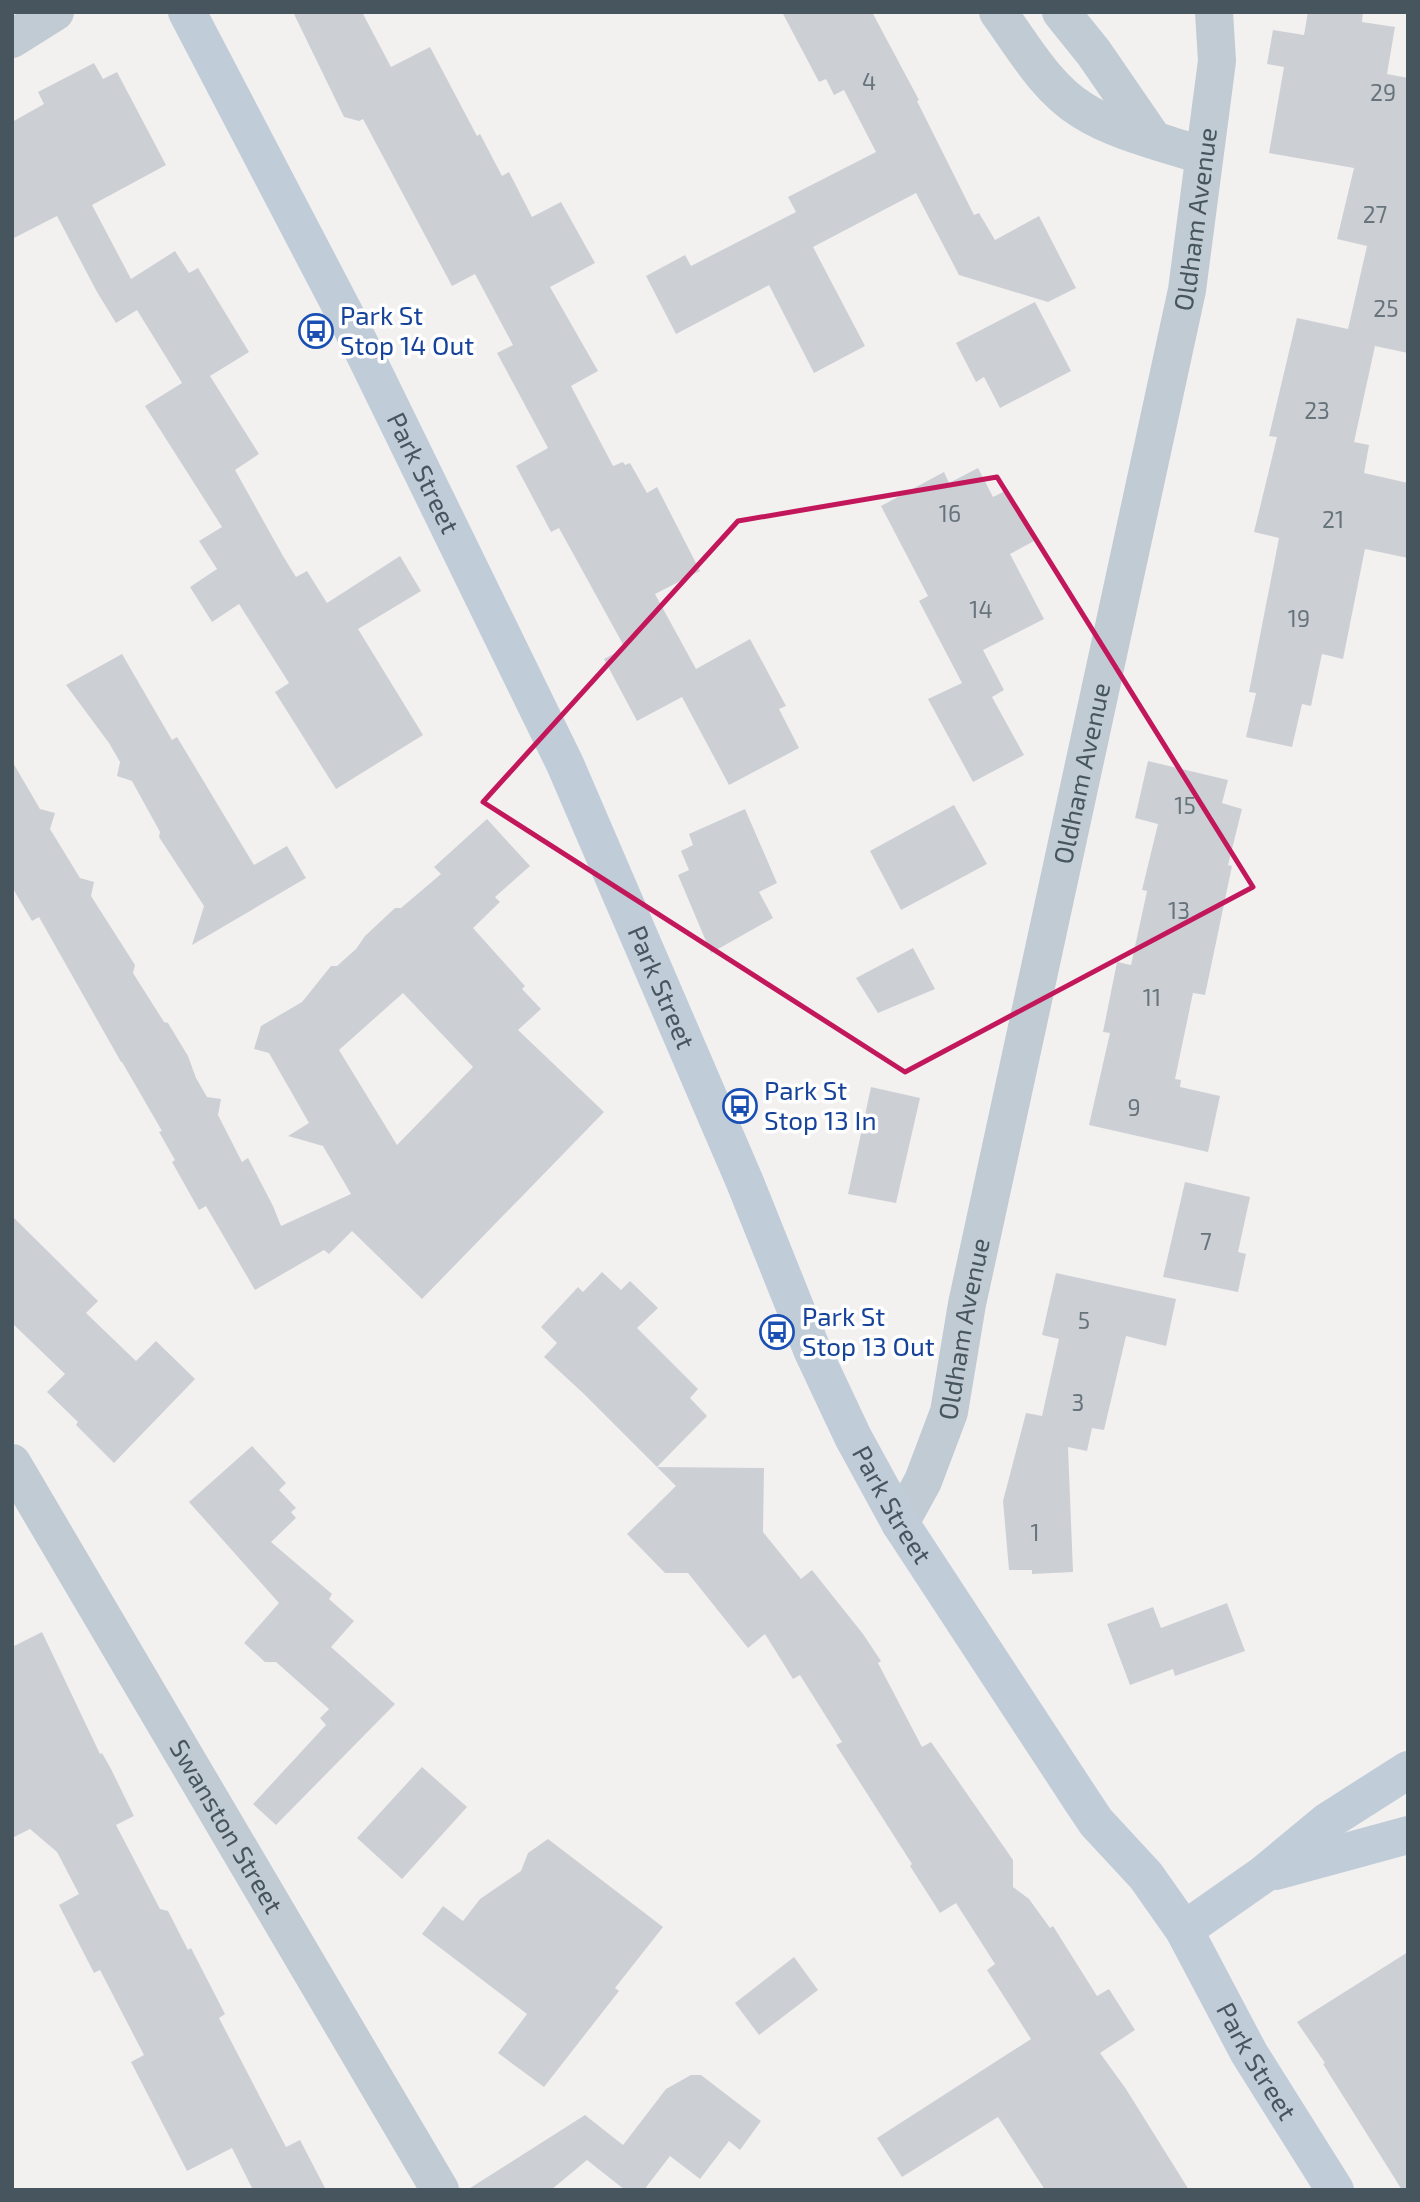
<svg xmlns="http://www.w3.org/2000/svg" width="1420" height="2202" viewBox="0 0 1420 2202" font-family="'Exo 2',sans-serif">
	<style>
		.building { fill: #ccd0d5; fill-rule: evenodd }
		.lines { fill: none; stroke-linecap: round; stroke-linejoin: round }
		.street { stroke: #c0cbd3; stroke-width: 38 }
		.secondary { stroke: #c0cdd8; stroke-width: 38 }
		.marked { fill: none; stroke: #c2185b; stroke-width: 5; stroke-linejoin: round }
		.labels { text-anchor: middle; stroke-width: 7; stroke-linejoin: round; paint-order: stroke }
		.number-label { font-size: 23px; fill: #68747c }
		.street-label { font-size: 26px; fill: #47555f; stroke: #fff }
		.transit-label { font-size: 26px; fill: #164399; stroke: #fff; text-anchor: start }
	</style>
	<rect width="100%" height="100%" fill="#f3f0f0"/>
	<g class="building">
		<path d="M293 12H362L391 67 430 47 477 136 480 134 502 176 509 172 532 217 561 202 595 263 550 287 598 371 571 386 613 466 623 462 625 465 630 463 647 493 657 487 700 571 655 594 696 669 750 639 786 706 779 709 799 748 729 785 682 697 637 721 604 659 625 648 559 528 551 532 516 466 548 448 497 353 513 345 475 274 452 286 363 119 359 121 344 117Z"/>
		<path d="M782 12H872L919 100 917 101 974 215 979 213 995 240 1039 216 1076 288 1048 302 959 275 916 193 813 247 865 346 814 373 769 285 676 334 646 276 685 255 691 266 796 212 788 197 876 152 844 90 834 95 826 79 819 82Z"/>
		<path d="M1308 12H1363L1362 22 1395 27 1387 74 1408 78V353L1375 346 1354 442 1369 445 1364 473 1408 483V558L1365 549 1343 659 1322 654 1311 706 1302 704 1292 747 1246 737 1256 693 1249 692 1279 538 1254 532 1277 437 1269 436 1297 318 1348 329 1367 246 1337 239 1354 168 1269 153 1284 67 1267 64 1273 30 1304 35Z"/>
		<path d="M94 63 103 79 117 72 166 165 92 205 131 279 175 251 189 273 198 268 249 352 210 376 259 454 235 470 283 556 296 577 307 571 327 603 400 556 421 591 358 629 423 735 336 789 275 692 289 683 239 604 212 622 190 587 217 569 199 541 222 527 145 406 182 383 137 310 116 323 97 292 57 216 12 239V122L44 104 38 92Z"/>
		<path d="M1035 302 1071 371 1000 408 984 377 976 382 956 343Z"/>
		<path d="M978 468 993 497 1007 490 1034 541 1010 554 1044 619 983 650 1004 690 992 697 1024 755 973 782 928 699 962 683 919 601 928 596 881 506 944 472 949 483Z"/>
		<path d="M122 654 172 740 177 737 254 865 287 846 306 878 192 945 204 906 159 837 160 832 132 781 117 776 120 762 109 743 66 685Z"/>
		<path d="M12 761 40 809 55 813 50 829 80 878 94 882 91 896 135 965 133 973 164 1022 168 1023 188 1056 196 1078 207 1097 221 1099 218 1115 242 1162 248 1158 273 1206 281 1226 351 1194 323 1146 288 1136 309 1123 269 1053 254 1049 261 1026 302 1002 331 966H337L356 949 365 936 395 908H401L441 874 434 867 487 819 530 866 495 897 500 902 473 928 525 986 522 989 541 1009 518 1030 604 1112 422 1299 352 1231 329 1254 324 1250 255 1290 206 1206 199 1210 172 1162 175 1160 159 1132 162 1131 122 1062H121L39 917 32 921 12 887ZM403 993 473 1067 397 1145 339 1050Z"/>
		<path d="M1148 761 1228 780 1222 803 1242 809 1228 865 1232 866 1205 995 1193 993 1175 1079 1181 1080 1180 1087 1220 1096 1208 1152 1089 1125 1110 1033 1103 1032 1117 962 1131 965 1147 891 1142 890 1158 824 1135 818Z"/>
		<path d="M954 805 987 864 901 910 870 851Z"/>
		<path d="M745 809 777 883 759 892 773 918 711 953 678 875 689 870 681 851 693 845 689 834Z"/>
		<path d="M913 948 935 989 878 1013 856 978Z"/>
		<path d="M871 1087 920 1098 896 1203 848 1194Z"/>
		<path d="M1185 1182 1250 1197 1238 1252 1246 1254 1238 1292 1163 1277Z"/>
		<path d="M12 1216 98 1301 86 1313 136 1361 156 1341 195 1379 114 1463 76 1425 78 1422 47 1392 65 1374 12 1323Z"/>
		<path d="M602 1272 621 1290 630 1281 658 1308 637 1328 698 1389 690 1398 707 1416 657 1467 764 1468 763 1532 801 1579 812 1570 863 1634 881 1661 878 1663 922 1747 931 1742 1013 1860V1887L1029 1899 1050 1928 1053 1926 1097 1996 1109 1989 1135 2030 1100 2053 1126 2089 1189 2190H1045L998 2117 902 2177 877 2138 1031 2039 987 1970 995 1964 956 1903 940 1913 910 1866 912 1864 836 1745 842 1742 800 1675 793 1679 765 1634 748 1648 688 1573H665L627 1534 676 1486 583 1393 544 1357 557 1343 541 1327 578 1287 583 1292Z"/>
		<path d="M1056 1273 1176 1299 1166 1346 1126 1336 1104 1430 1092 1428 1087 1451 1068 1447 1073 1572 1032 1574V1570H1009L1003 1501 1026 1413 1042 1416 1059 1339 1042 1335Z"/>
		<path d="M252 1446 286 1483 279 1490 296 1508 291 1512 296 1518 271 1542 332 1594 329 1599 354 1621 331 1647 395 1704 276 1825 253 1804 326 1725 320 1718 329 1709 276 1662H265L244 1643 279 1603 189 1502Z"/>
		<path d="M1227 1603 1245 1651 1175 1676 1173 1669 1130 1685 1107 1624 1153 1607 1161 1628Z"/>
		<path d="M42 1632 100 1754 102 1753 111 1769 134 1816 116 1825 160 1909 168 1911 188 1950 191 1948 225 2014 219 2018 286 2147 300 2140 326 2190H253L232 2148 187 2171 131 2062 144 2055 100 1970 94 1973 59 1905 79 1894 57 1852 30 1829 12 1838V1647Z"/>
		<path d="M422 1767 467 1807 402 1879 357 1838Z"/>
		<path d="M548 1839 663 1927 615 1988 619 1991 544 2087 498 2053 527 2014 422 1934 443 1906 463 1921 480 1899 521 1871 528 1853Z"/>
		<path d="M1408 1952V2190H1402L1323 2064 1325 2063 1297 2022Z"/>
		<path d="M794 1957 818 1990 759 2035 735 2003Z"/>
		<path d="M691 2075H701L761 2121 740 2150 729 2141 700 2179 670 2156 644 2190H625L587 2160 551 2190H467L585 2115 623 2145 666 2089Z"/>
	</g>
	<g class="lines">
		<g class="street">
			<path d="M998 12C1023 46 1046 88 1082 110 1116 132 1165 143 1204 156"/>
			<path d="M1061 12 1094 53 1153 139"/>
			<path d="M12 39 55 12"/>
			<path id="s1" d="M12 1463 440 2190"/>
			<path id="s2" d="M900 1523 923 1481 949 1412 967 1304 1187 290 1217 61 1214 12"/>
		</g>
		<g class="secondary">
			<path id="s3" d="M187 12 349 322 565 764 744 1180 813 1352 853 1437 900 1523 1082 1801 1096 1822 1146 1876 1184 1930 1249 2053 1335 2190"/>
			<path d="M1276 1871 1408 1835"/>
			<path d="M1184 1930 1264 1874 1328 1821 1408 1770"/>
		</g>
	</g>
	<path class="marked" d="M997 477 1253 887 905 1072 483 802 738 521Z"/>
	<defs>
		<g id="bus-ring" transform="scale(1.75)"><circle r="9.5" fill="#fff" stroke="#1a4fb4" stroke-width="1.5"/><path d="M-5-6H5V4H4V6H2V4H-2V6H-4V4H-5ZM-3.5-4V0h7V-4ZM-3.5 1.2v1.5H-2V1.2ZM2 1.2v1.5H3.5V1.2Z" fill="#1a4fb4"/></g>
	</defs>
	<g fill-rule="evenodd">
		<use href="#bus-ring" x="316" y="331"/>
		<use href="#bus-ring" x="740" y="1106"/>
		<use href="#bus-ring" x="777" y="1332"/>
	</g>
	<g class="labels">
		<g class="number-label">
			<text x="869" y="90">4</text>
			<text x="1383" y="101">29</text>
			<text x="1375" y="223">27</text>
			<text x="1386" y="317">25</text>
			<text x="1317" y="419">23</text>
			<text x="950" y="522">16</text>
			<text x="1333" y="528">21</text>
			<text x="981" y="618">14</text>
			<text x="1299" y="627">19</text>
			<text x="1185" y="814">15</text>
			<text x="1179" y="919">13</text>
			<text x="1152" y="1006">11</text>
			<text x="1134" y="1116">9</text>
			<text x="1206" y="1250">7</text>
			<text x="1084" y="1329">5</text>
			<text x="1078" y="1411">3</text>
			<text x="1035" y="1541">1</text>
		</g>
		<g class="street-label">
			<text dy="9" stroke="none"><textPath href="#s2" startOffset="1340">Oldham Avenue</textPath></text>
			<text dy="9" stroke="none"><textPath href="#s3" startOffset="518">Park Street</textPath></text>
			<text dy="9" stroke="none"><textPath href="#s2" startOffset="774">Oldham Avenue</textPath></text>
			<text dy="9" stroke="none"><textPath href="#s3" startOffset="1085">Park Street</textPath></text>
			<text dy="9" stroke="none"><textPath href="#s2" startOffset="206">Oldham Avenue</textPath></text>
			<text dy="9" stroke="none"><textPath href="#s3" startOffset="1652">Park Street</textPath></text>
			<text dy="9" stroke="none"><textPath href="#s1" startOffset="422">Swanston Street</textPath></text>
			<text dy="9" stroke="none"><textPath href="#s3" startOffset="2319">Park Street</textPath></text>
		</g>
		<g class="transit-label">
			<text x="340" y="325">Park St<tspan x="340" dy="30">Stop 14 Out</tspan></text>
			<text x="764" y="1100">Park St<tspan x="764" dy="30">Stop 13 In</tspan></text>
			<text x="802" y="1326">Park St<tspan x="802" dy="30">Stop 13 Out</tspan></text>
		</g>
	</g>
	<rect width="1420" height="2202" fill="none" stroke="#47555f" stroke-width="28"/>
</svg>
